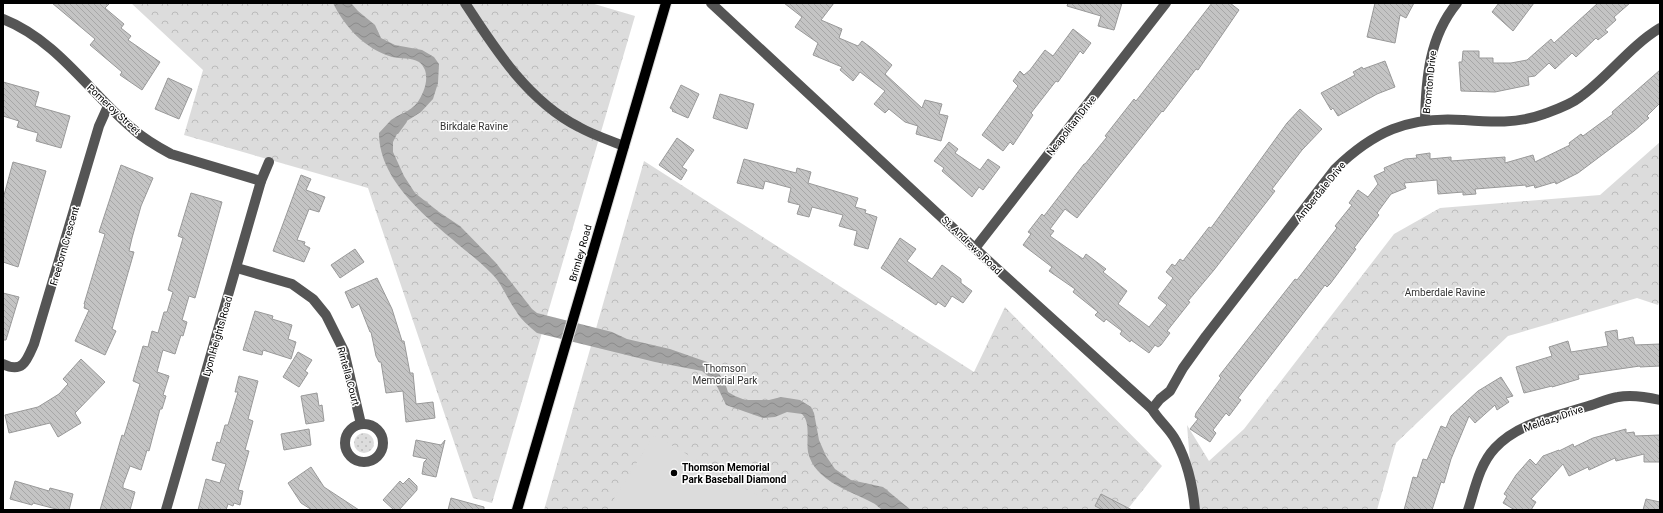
<svg xmlns="http://www.w3.org/2000/svg" width="1663" height="513" viewBox="0 0 1663 513" font-family="Roboto,sans-serif">
	<style>
		.grass { fill: url(#grass-dots) }
		.park { fill: url(#park-crowns) }
		.garden { fill: #dcdcdc }
		.water { fill: url(#water-waves) }
		.lines { fill: none; stroke-linecap: round; stroke-linejoin: round }
		.stream { stroke: #a3a3a3; stroke-width: 4 }
		.building { fill: url(#building-back-hatch); stroke: #999 }
		.major-casing { stroke: #dbdbdb; stroke-width: 12 }
		.minor { stroke: #555; stroke-width: 10 }
		.major { stroke: #000; stroke-width: 10 }
		.poi-dot { fill: #000; stroke: #fff; stroke-width: 1.5 }
		.labels { text-anchor: middle; stroke-width: 3; stroke-linejoin: round; paint-order: stroke }
		.street-label { font-size: 10px; fill: #000; stroke: #fff }
		.park-label { font-size: 10px; fill: #333; stroke: #fff }
		.poi-label { font-size: 10px; font-weight: bold; fill: #000; stroke: #fff; text-anchor: start }
	</style>
	<defs>
		<pattern id="grass-dots" width="8" height="8" patternUnits="userSpaceOnUse"><rect width="8" height="8" fill="#dcdcdc"/><path d="M2 2h.1M6 6h.1" fill="none" stroke="#bbb" stroke-width="1.8" stroke-linecap="round"/></pattern>
		<pattern id="park-crowns" width="20" height="18" patternUnits="userSpaceOnUse"><rect width="20" height="18" fill="#dcdcdc"/><path d="M2 6a3 3 0 1 1 6 0M12 15a3 3 0 1 1 6 0" fill="none" stroke="#bbb"/></pattern>
		<pattern id="water-waves" width="16" height="10" patternUnits="userSpaceOnUse"><rect width="16" height="10" fill="#a3a3a3"/><path d="M0 5q4-4 8 0t8 0" fill="none" stroke="#8b8b8b"/></pattern>
		<pattern id="building-back-hatch" width="6" height="6" patternUnits="userSpaceOnUse"><rect width="6" height="6" fill="#c4c4c4"/><path d="M-1 5l2 2M0 0l6 6M5-1l2 2" fill="none" stroke="#a7a7a7"/></pattern>
	</defs>
	<rect width="100%" height="100%" fill="#fff"/>
	<circle class="grass" cx="364" cy="443" r="10"/>
	<g class="park">
		<path d="M131 3H591L635 16 492 503 473 498 368 188 184 135 203 70Z"/>
		<path d="M1660 142V300L1658 305 1637 298 1508 336 1396 443 1377 510H1194L1187 425 1209 461 1244 429 1394 234 1440 208 1600 195Z"/>
		<path d="M644 161 974 372 1005 307 1162 466 1127 510H544Z"/>
	</g>
	<path class="garden" d="M654 435 782 510H607Z"/>
	<path class="water" d="M333 3H351L358 11 375 25 381 38 395 45 422 50 434 57 439 64 438 83 433 99 421 112 402 124 393 142V152L404 176 415 193 439 212 460 226 496 263 532 309 537 313 612 332 627 339 670 349 710 363 724 380 728 392 735 396 745 400H769L781 397 800 400 811 407 814 413 819 440 826 456 835 469 851 480 883 487 911 510C903 510 891 512 883 510 880 509 877 505 873 503 851 491 814 481 808 452 806 440 811 423 802 414L787 412 775 417 763 418 726 405 715 382 702 371 655 362 537 333C529 326 521 320 516 311 507 299 502 283 491 273 453 235 379 193 379 133 383 129 387 124 391 120 399 114 410 112 417 103 425 92 432 72 419 62 411 57 400 59 392 57 365 49 344 26 333 3Z"/>
	<g class="lines">
		<path class="stream" d="M397 132 405 121"/>
	</g>
	<g class="building">
		<path d="M52 3H110L105 8 124 24 121 28 131 36 128 40 160 62 142 90 120 75 122 72 90 45 95 39Z"/>
		<path d="M784 3H834L821 20 842 29 839 38 858 46 862 41 873 49 892 65 885 74 922 108 925 100 942 104 939 114 948 116 941 141 916 134 918 126 905 122 889 109 885 113 874 104 885 91 860 72 853 81 840 70 842 67 813 55 818 43 795 27 802 17Z"/>
		<path d="M1068 3H1122L1114 30 1098 26 1101 16 1067 6Z"/>
		<path d="M1212 3H1230L1239 10 1198 70 1196 69 1163 112 1162 111 1077 218 1065 209 1050 229 1054 231 1050 236 1083 259 1086 254 1106 269 1103 272 1127 291 1118 304 1149 327 1167 305 1158 298 1173 278 1166 272 1172 264 1175 266 1180 259 1183 261 1209 227 1211 228 1287 123 1300 109 1322 129 1302 150 1272 189 1275 191 1214 270 1188 301 1190 302 1167 331 1170 333 1161 345 1158 347 1155 345 1149 353 1131 340 1130 342 1120 334 1122 331 1106 319 1104 322 1095 315 1098 312 1073 292 1075 289 1049 271 1052 267 1023 245 1031 234 1028 232 1042 214 1044 216 1084 164H1085L1107 137 1105 136 1134 99 1136 101Z"/>
		<path d="M1375 3H1414L1406 18 1400 15 1395 43 1367 37Z"/>
		<path d="M1499 3H1534L1513 31 1492 12Z"/>
		<path d="M1598 3H1630L1614 17 1616 20 1605 30 1608 32 1598 40 1596 38 1576 57 1572 53 1555 69 1549 63 1535 76 1528 77 1529 85 1495 92 1461 91 1459 62H1462L1463 51H1479V58H1493V63H1511L1527 60 1551 39 1554 43Z"/>
		<path d="M1073 29 1091 43 1083 54 1080 51 1058 82 1056 81 1031 113 1033 115 1013 145 1010 142 1003 151 982 135 1018 86 1013 81 1020 71 1024 75 1030 70 1045 50 1053 56Z"/>
		<path d="M1385 61 1395 87 1377 94 1338 116 1333 108 1331 110 1321 93 1355 75 1353 72 1362 67 1363 69Z"/>
		<path d="M1660 70V103L1647 116 1649 118 1634 131 1578 173 1556 184 1555 182 1535 188 1534 185 1526 187V185L1475 189 1476 194 1463 195V192L1438 194 1437 180 1404 183 1406 188 1391 194 1377 213 1379 215 1354 248 1356 249 1330 284 1327 287 1325 285 1238 398 1241 400 1229 416 1226 413 1213 430 1216 433 1210 442 1190 429 1198 419 1195 417 1196 413 1221 378 1219 376 1295 279 1297 280 1337 228 1335 226 1352 205 1349 203 1358 190 1368 197 1378 184 1374 176 1385 171 1384 168 1405 159 1417 158 1416 155 1430 153V159L1451 157V161L1505 157V163L1533 155 1535 162 1570 145 1569 143 1581 134 1583 136 1613 114 1612 112Z"/>
		<path d="M168 78 192 89 179 119 155 109Z"/>
		<path d="M3 82 39 92 35 106 70 116 61 148 36 141 38 133 17 127 19 121 3 116Z"/>
		<path d="M681 85 699 94 688 118 672 111 673 110 670 108Z"/>
		<path d="M720 94 754 104 747 129 713 118Z"/>
		<path d="M677 138 694 150 682 167 687 170 681 180 659 165Z"/>
		<path d="M949 142 958 149 955 153 980 170 988 159 1000 167 983 190 979 187 972 197 942 171 944 168 934 161Z"/>
		<path d="M744 159 796 173 797 168 811 172 808 183 858 198 855 207 866 210 865 213 877 217 868 249 854 245 857 231 839 226 843 215 812 207 809 217 797 214 800 205 788 202 791 188 765 181 763 189 737 183Z"/>
		<path d="M13 162 46 171 18 267 3 262V199Z"/>
		<path d="M121 165 153 178 141 206 132 238 129 251 134 252 112 329 116 331 105 355 75 341 89 310 84 308 85 304H84L105 234 99 232Z"/>
		<path d="M301 175 311 179 306 190 325 197 319 212 309 209 297 240 305 242 304 245 310 248 304 262 273 251Z"/>
		<path d="M191 193 222 202 209 249 195 298 189 296 182 320 187 322 183 336 181 335 175 354 163 350 162 353 157 372 169 376 163 395 166 396 162 409H160L149 451 147 450 141 470 130 466 123 485V488L135 492 130 510H100L122 435 124 436 140 384 133 381 143 346 148 347 152 331 158 333 164 312H167L173 292 168 290 183 238 178 236Z"/>
		<path d="M900 238 916 249 907 261 932 279 942 265 961 279V283L972 291 963 303 952 296 945 307 938 302 936 305 881 268Z"/>
		<path d="M355 249 364 262 340 278 331 265Z"/>
		<path d="M377 278 392 309 402 341H404L410 373H413L416 404 433 402 435 418 406 422 403 391 386 393 381 362H379L376 356 371 332H370L359 304 352 308 345 292Z"/>
		<path d="M3 293 19 297 6 340H3Z"/>
		<path d="M255 311 273 316 272 319 292 325 288 339 296 342 291 359 263 350 262 355 243 350Z"/>
		<path d="M1617 330 1618 340 1633 337 1635 345 1660 344V366L1640 367V366L1578 375 1579 379 1552 387V386L1524 393 1516 367 1552 356 1549 347 1568 341 1571 352 1608 346 1605 332Z"/>
		<path d="M298 352 312 360 305 371 308 373 299 387 283 377Z"/>
		<path d="M81 359 105 382 75 413 81 423 58 437 50 423 9 433 5 415 38 407 59 394 68 384 63 379Z"/>
		<path d="M239 376 258 381 248 419 253 421 245 450 249 451 238 490 243 491 240 505 234 503 233 506 228 504 226 510H198L206 479 220 483 226 464 212 460 217 442 220 443 225 425H228L238 392H235Z"/>
		<path d="M1501 377 1513 396 1506 398 1509 402 1497 410 1495 405 1475 423 1469 416 1451 459 1444 483 1441 482 1432 510H1404L1413 477 1417 478 1423 459 1427 460 1441 426 1446 428 1451 416 1478 391Z"/>
		<path d="M317 393 319 406 322 405 324 421 306 424 301 396Z"/>
		<path d="M309 429 311 445 284 450 281 434Z"/>
		<path d="M1626 429V433L1634 432 1635 436 1660 435V462H1644V454L1616 461 1615 458 1589 470 1588 467 1569 476 1563 464 1531 499 1536 502 1531 510H1515L1503 503 1507 496 1504 494 1516 475 1530 459 1536 465 1543 456 1559 450V451L1573 444 1574 447 1593 438Z"/>
		<path d="M416 440 441 445 445 440 436 477 422 474 424 462 427 459 413 456Z"/>
		<path d="M311 467 324 487 359 510H312L301 503 288 483Z"/>
		<path d="M409 478 417 486V490L399 510H394L383 500 400 481 403 484Z"/>
		<path d="M15 481 49 491 50 488 73 494 69 510H60L33 503 32 505 10 499Z"/>
		<path d="M1101 494 1132 510H1103L1095 506Z"/>
		<path d="M451 498 484 507V510H448Z"/>
		<path d="M1646 499 1660 502V510H1643Z"/>
	</g>
	<g class="lines">
		<g class="major-casing">
			<path id="major" d="M517 510 666 3"/>
		</g>
		<g class="minor">
			<path d="M465 3C495 49 528 101 579 127 593 135 609 140 624 146"/>
			<path d="M711 3 995 267 1152 409C1159 421 1170 429 1176 441 1187 461 1193 488 1195 510"/>
			<path d="M3 19C58 41 89 92 133 129 144 139 158 147 171 154L261 181"/>
			<path d="M1425 120C1426 78 1429 37 1457 3"/>
			<path d="M976 247 1166 3"/>
			<path d="M237 268 292 284 313 299 326 315 344 351 361 424"/>
			<path d="M3 364C23 374 27 360 34 344L99 126 108 106"/>
			<path d="M1152 409 1160 399 1170 391 1183 368 1206 336 1335 169C1373 132 1408 116 1463 120 1491 122 1517 124 1544 114 1555 110 1570 105 1580 97 1608 77 1630 46 1660 28"/>
			<circle cx="364" cy="443" r="19"/>
			<path d="M166 510 261 181 269 162"/>
			<path d="M1468 510C1475 489 1479 465 1495 448 1518 423 1554 417 1585 407 1596 404 1607 399 1618 397 1632 394 1647 397 1660 400"/>
		</g>
		<use href="#major" class="major"/>
	</g>
	<circle class="poi-dot" cx="674" cy="473" r="4"/>
	<g class="labels">
		<g class="street-label">
			<text transform="translate(1429 82) rotate(-84)" y="4">Bromton Drive</text>
			<text transform="translate(114 109) rotate(43)" y="4">Pomeroy Street</text>
			<text transform="translate(1071 125) rotate(-52)" y="4">Neapolitan Drive</text>
			<text transform="translate(1320 191) rotate(-51)" y="4">Amberdale Drive</text>
			<text transform="translate(972 245) rotate(44)" y="4">St. Andrews Road</text>
			<text transform="translate(64 246) rotate(-74)" y="4">Freeborn Crescent</text>
			<text transform="translate(580 253) rotate(-74)" y="4">Brimley Road</text>
			<text transform="translate(217 336) rotate(-74)" y="4">Lyon Heights Road</text>
			<text transform="translate(349 376) rotate(75)" y="4">Rintella Court</text>
			<text transform="translate(1553 418) rotate(-19)" y="4">Meldazy Drive</text>
		</g>
		<g class="park-label">
			<text x="474" y="130">Birkdale Ravine</text>
			<text x="1445" y="296">Amberdale Ravine</text>
			<text x="725" y="372">Thomson<tspan x="725" dy="12">Memorial Park</tspan></text>
		</g>
		<g class="poi-label">
			<text x="682" y="471">Thomson Memorial<tspan x="682" dy="12">Park Baseball Diamond</tspan></text>
		</g>
	</g>
	<rect width="1663" height="513" fill="none" stroke="#000000" stroke-width="8"/>
</svg>
